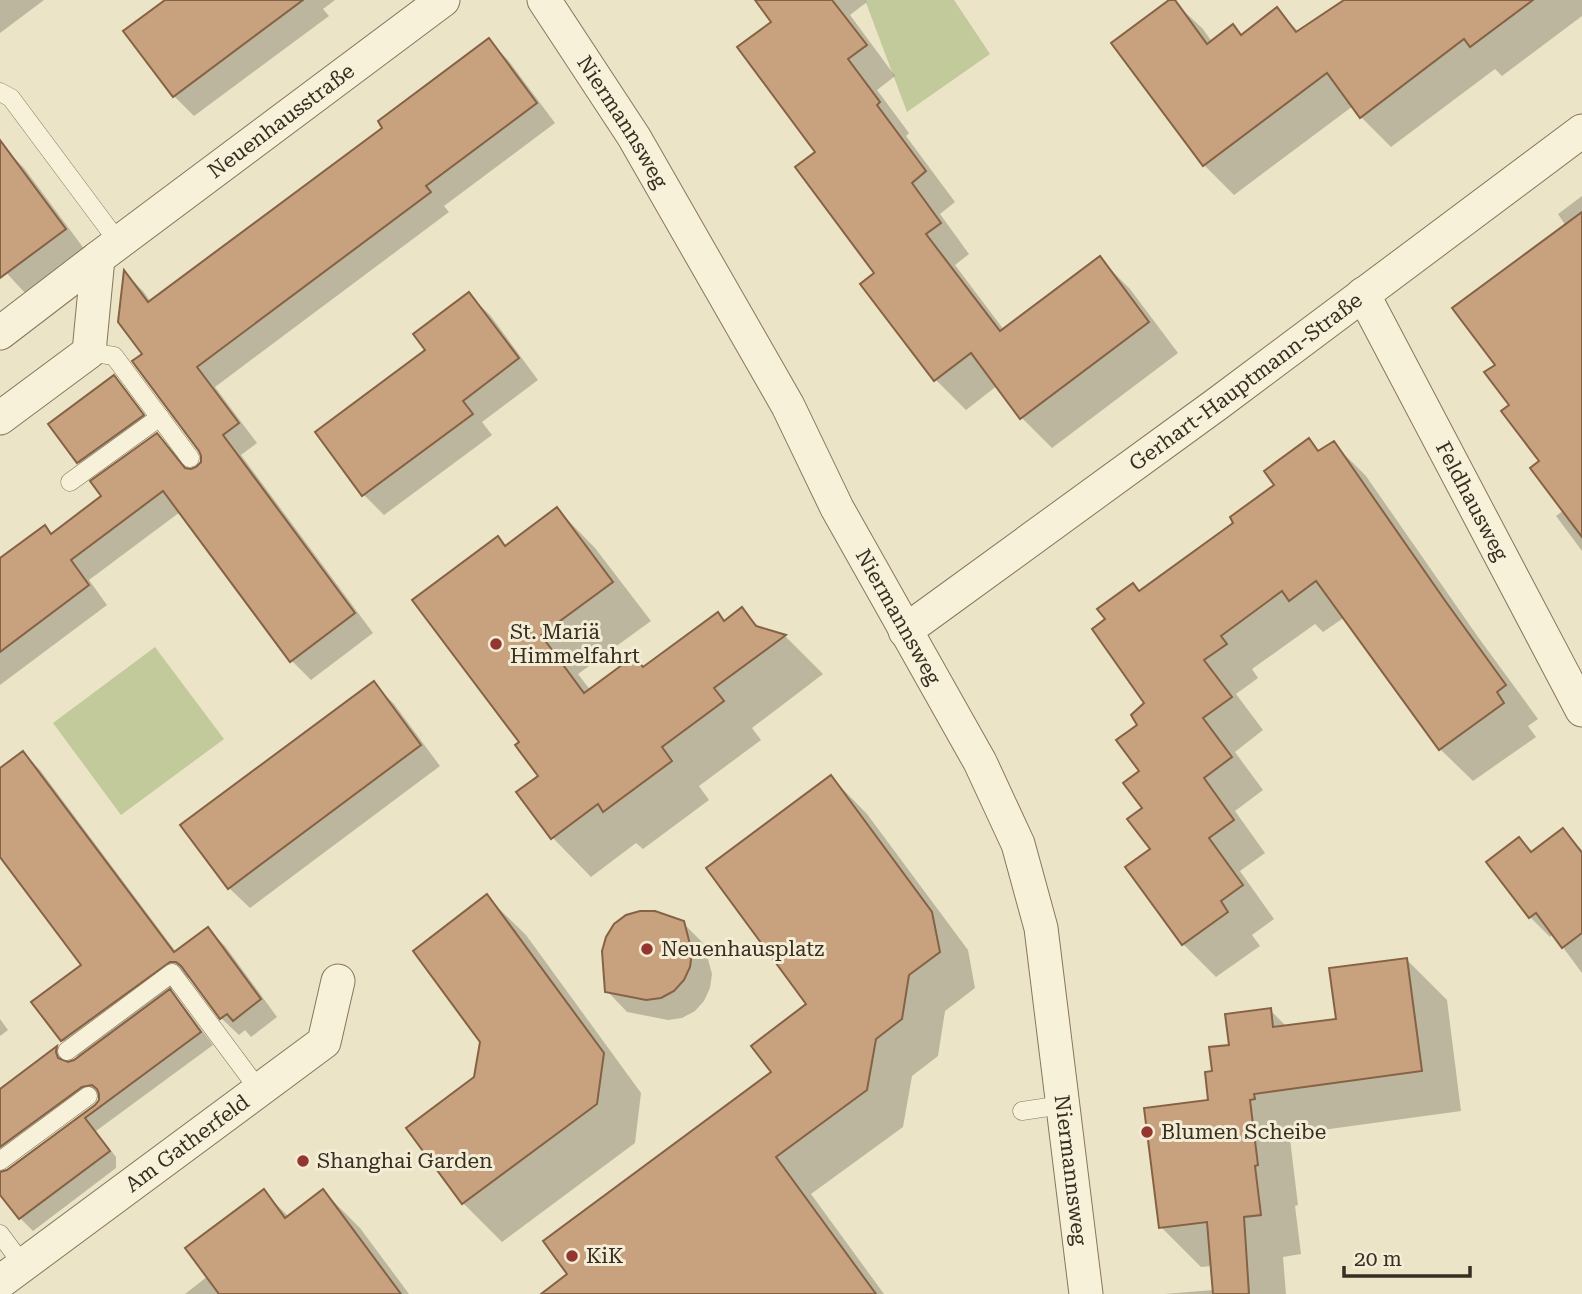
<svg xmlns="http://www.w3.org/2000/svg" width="1582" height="1294" viewBox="0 0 1582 1294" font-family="'Roboto Serif',serif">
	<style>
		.green { fill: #c2ca9b }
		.shadow { fill: #0003; fill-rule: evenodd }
		.building { fill: #c8a27f; stroke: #856244; stroke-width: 2 }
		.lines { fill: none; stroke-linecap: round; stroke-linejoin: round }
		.service-casing { stroke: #87765d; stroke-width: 19 }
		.minor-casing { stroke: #87765d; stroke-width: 35 }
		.service { stroke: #f7f1da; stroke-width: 18 }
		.minor { stroke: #f7f1da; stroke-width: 33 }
		.poi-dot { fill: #933630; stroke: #f4edd6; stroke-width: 2.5 }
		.labels { text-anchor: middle; stroke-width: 6; stroke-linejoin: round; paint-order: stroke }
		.street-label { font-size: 21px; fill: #382d20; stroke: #f4edd6 }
		.poi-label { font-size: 21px; fill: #382d20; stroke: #f4edd6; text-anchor: start }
	</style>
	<rect width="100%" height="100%" fill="#ece4c7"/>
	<g class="green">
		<path d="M865 0H954L990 54 907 112Z"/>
		<path d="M155 647 224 739 121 815 53 723Z"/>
	</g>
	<g class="shadow">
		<path d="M0 0H44L0 33Z"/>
		<path d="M168 0H335L323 9 329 16 194 116 174 96Z"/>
		<path d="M757 0H865L867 2 850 15 895 76 877 90 909 133 906 136 955 202 940 214 969 254 955 265 1004 330 1100 259 1130 289 1178 353 1052 448 1021 417 998 385 966 410 936 380 863 285 877 273 817 152 773 22Z"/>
		<path d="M1172 0 1203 29 1212 42 1233 27 1242 36 1277 10 1299 32 1346 0H1582V16L1502 76 1495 69 1391 147 1361 117 1353 106 1234 195 1204 165Z"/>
		<path d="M489 41 508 60 555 123 444 206 449 212 215 387 257 443 241 455 373 633 311 680 292 661 180 512 89 580 107 605 0 685V561L45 527 52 535 103 496 157 435 176 455 189 470 192 471 202 464 203 457 145 354 125 273 143 291 151 302 385 128Z"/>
		<path d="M3 147 24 168 85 250 26 294 0 266V150Z"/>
		<path d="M1582 196V551L1556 516 1564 510 1541 461 1511 405 1497 365 1566 226 1558 214Z"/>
		<path d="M469 295 490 315 538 380 482 422 492 435 384 515 363 494 427 350Z"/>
		<path d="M114 377 124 387 152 425 88 472 78 462Z"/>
		<path d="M1309 441 1320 452 1333 443 1366 476 1478 637 1538 719 1528 726 1536 737 1473 781 1440 749 1345 617 1323 632 1315 624 1252 669 1258 678 1236 694 1263 730 1235 752 1263 790 1235 811 1265 853 1240 871 1274 919 1252 935 1260 946 1216 977 1183 944 1128 868 1152 849 1145 808 1142 771 1140 725 1147 703 1107 620 1133 585 1140 592 1236 523 1277 486Z"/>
		<path d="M557 509 595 548 651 621 578 674 591 691 644 668 717 614 725 622 742 609 762 630 785 636 823 674 752 728 761 740 699 786 709 800 643 849 636 843 591 877 553 838 519 793 540 776 521 743 498 538 507 547Z"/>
		<path d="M374 684 394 704 440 766 250 908 229 888Z"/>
		<path d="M23 753 40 770 176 952 208 929 225 946 277 1017 251 1037 245 1030 239 1035 221 1018 193 979 188 978 170 991 182 1004 213 1045 96 1131 116 1157V1168L33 1231 20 1218 0 1192V1090L57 1048 69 1060 68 1064 80 1058 62 1040 34 1003 84 965 0 854V770ZM101 1097 96 1106 8 1172 1 1174 2 1169 94 1099Z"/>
		<path d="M831 777 867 814 968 950 975 988 945 1011 938 1056 912 1076 903 1127 811 1194 884 1294H544L569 1275 773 1073 809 1004Z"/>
		<path d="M1563 831 1582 850V973L1553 934 1550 937 1530 917 1519 839 1533 852Z"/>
		<path d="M487 897 526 935 641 1093 635 1143 502 1242 463 1203 476 1078 482 1042Z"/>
		<path d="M683 923 704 944 712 974 710 988 704 1001 695 1011 682 1018 668 1020 627 1012 607 991Z"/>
		<path d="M1407 960 1447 1000 1461 1111 1293 1134 1294 1139H1290L1298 1205 1295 1206 1301 1254 1283 1257 1286 1294H1164L1214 1290 1212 1266 1201 1267 1161 1227 1210 1102 1213 1073 1231 1046 1270 1010 1287 1027 1338 1020Z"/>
		<path d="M0 1019 8 1030 0 1036Z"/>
		<path d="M323 1191 360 1228 409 1294H185L208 1276 264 1192 289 1217Z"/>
	</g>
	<g class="building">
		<path d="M165 0H303L173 97 123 31Z"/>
		<path d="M755 0H832L867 45 848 59 880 102 877 105 926 171 912 183 941 223 926 234 1000 331 1100 256 1149 322 1020 419 971 353 934 381 860 284 874 273 795 167 815 152 737 47 771 22Z"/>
		<path d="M1169 0H1175L1207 44 1233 24 1241 35 1277 7 1296 32 1344 0H1533L1470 47 1464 39 1360 118 1327 73 1203 166 1111 43Z"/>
		<path d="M489 38 537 103 426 186 431 192 197 367 239 423 223 435 355 613 290 662 163 491 71 560 89 585 0 652V558L45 525 51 534 101 496 90 481 157 433 185 468 191 469 196 467 201 462V456L199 451 132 361 142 354 118 322 124 270 148 302 382 128 378 121Z"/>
		<path d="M0 140 66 229 0 278Z"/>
		<path d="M1582 212V537L1530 468 1539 461 1501 411 1509 405 1484 372 1495 365 1452 308Z"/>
		<path d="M469 292 519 358 463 401 473 414 362 496 315 432 425 350 413 334Z"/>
		<path d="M114 375 144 415 77 463 48 424Z"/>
		<path d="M1309 438 1318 451 1334 441 1446 602 1506 685 1497 692 1504 703 1439 750 1316 581 1289 601 1282 591 1221 636 1227 644 1204 660 1232 697 1203 718 1232 757 1204 778 1234 820 1209 838 1243 885 1221 901 1228 912 1182 945 1125 867 1150 849 1127 819 1142 808 1123 783 1139 771 1116 740 1137 725 1131 715 1144 703 1092 629 1105 619 1097 609 1133 583 1139 591 1233 523 1230 517 1274 485 1264 471Z"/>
		<path d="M557 507 613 582 541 635 584 693 634 656 643 667 718 612 724 621 742 607 756 626 786 635 714 688 724 701 662 747 672 761 603 812 598 804 551 839 516 792 538 776 515 745 519 742 412 600 498 536 505 546Z"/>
		<path d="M374 681 421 745 228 889 180 825Z"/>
		<path d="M23 751 174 952 208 927 261 999 233 1021 227 1014 220 1019 181 966 176 962H170L61 1041 31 1002 81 965 0 857V768Z"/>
		<path d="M831 775 932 912 940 952 909 975 902 1019 876 1039 867 1090 776 1157 876 1294H541L567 1274 543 1241 771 1072 751 1046 806 1004 706 868Z"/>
		<path d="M1563 828 1582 853V933L1562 948 1536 913 1529 918 1486 862 1519 837 1531 852Z"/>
		<path d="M487 894 604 1053 597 1104 462 1204 406 1128 474 1077 480 1042 413 951Z"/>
		<path d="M640 911H655L684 921 692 952 690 967 684 980 674 991 661 998 646 1000 605 992 602 951 606 937 614 924 626 915Z"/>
		<path d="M1407 958 1422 1071 1254 1094 1255 1099 1250 1100 1258 1165 1255 1166 1261 1215 1244 1217 1249 1294H1213L1207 1222 1159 1228 1144 1108 1208 1100 1205 1072 1212 1071 1209 1047 1229 1045 1225 1014 1271 1008 1273 1027 1336 1019 1329 968Z"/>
		<path d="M170 989 201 1032 85 1118 110 1151 19 1219 0 1195V1172L7 1170 95 1105 99 1100V1094L97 1089 92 1085 82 1087 0 1147V1089L57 1046 56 1052 58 1058 68 1062 74 1060Z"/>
		<path d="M264 1189 285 1218 323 1189 401 1294H219L185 1248Z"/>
	</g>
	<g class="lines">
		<g class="service-casing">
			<g id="service">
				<path d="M0 92 11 98 119 243"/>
				<path d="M89 352 114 356 190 458"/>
				<path d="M70 482 160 417"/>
				<path d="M67 1051 172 973 259 1090"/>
				<path d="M1022 1111 1062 1105"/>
				<path d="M0 1161 88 1096"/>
				<path d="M0 1234 23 1265"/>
			</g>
		</g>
		<g class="minor-casing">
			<g id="minor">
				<path id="s1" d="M544 0 634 137 788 406 837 508 980 762 1018 844 1041 928 1086 1294"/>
				<path id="s2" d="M1363 294 1582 710"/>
				<path d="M0 333 98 258"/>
				<path id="s3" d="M0 418 89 352 98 258 443 0"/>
				<path id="s4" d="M905 631 1217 404 1582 131"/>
				<path id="s5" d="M0 1282 324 1042 338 981"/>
			</g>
		</g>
		<use href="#service" class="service"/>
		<use href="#minor" class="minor"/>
	</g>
	<g class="poi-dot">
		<circle cx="496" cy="644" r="7"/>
		<circle cx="647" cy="949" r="7"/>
		<circle cx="1147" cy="1132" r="7"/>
		<circle cx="303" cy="1161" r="7"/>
		<circle cx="572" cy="1256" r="7"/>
	</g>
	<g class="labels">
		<g class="street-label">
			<text dy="7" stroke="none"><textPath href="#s3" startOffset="434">Neuenhausstraße</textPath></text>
			<text dy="7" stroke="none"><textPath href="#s1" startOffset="145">Niermannsweg</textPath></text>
			<text dy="7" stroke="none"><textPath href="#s4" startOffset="422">Gerhart-Hauptmann-Straße</textPath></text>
			<text dy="7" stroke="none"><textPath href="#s2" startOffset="234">Feldhausweg</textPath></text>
			<text dy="7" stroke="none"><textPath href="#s1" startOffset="712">Niermannsweg</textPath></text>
			<text dy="7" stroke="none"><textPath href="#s5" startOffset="233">Am Gatherfeld</textPath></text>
			<text dy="7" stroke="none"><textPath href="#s1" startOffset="1300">Niermannsweg</textPath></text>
		</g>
		<g class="poi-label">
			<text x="510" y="639">St. Mariä<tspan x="510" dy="24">Himmelfahrt</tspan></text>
			<text x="661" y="956">Neuenhausplatz</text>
			<text x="1161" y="1139">Blumen Scheibe</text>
			<text x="317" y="1168">Shanghai Garden</text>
			<text x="586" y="1263">KiK</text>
		</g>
	</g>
	<path d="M1344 1266v10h126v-10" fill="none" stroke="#382d20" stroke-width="3.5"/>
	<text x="1354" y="1266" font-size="21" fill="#382d20" stroke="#f4edd6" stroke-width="5" paint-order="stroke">20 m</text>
</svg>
